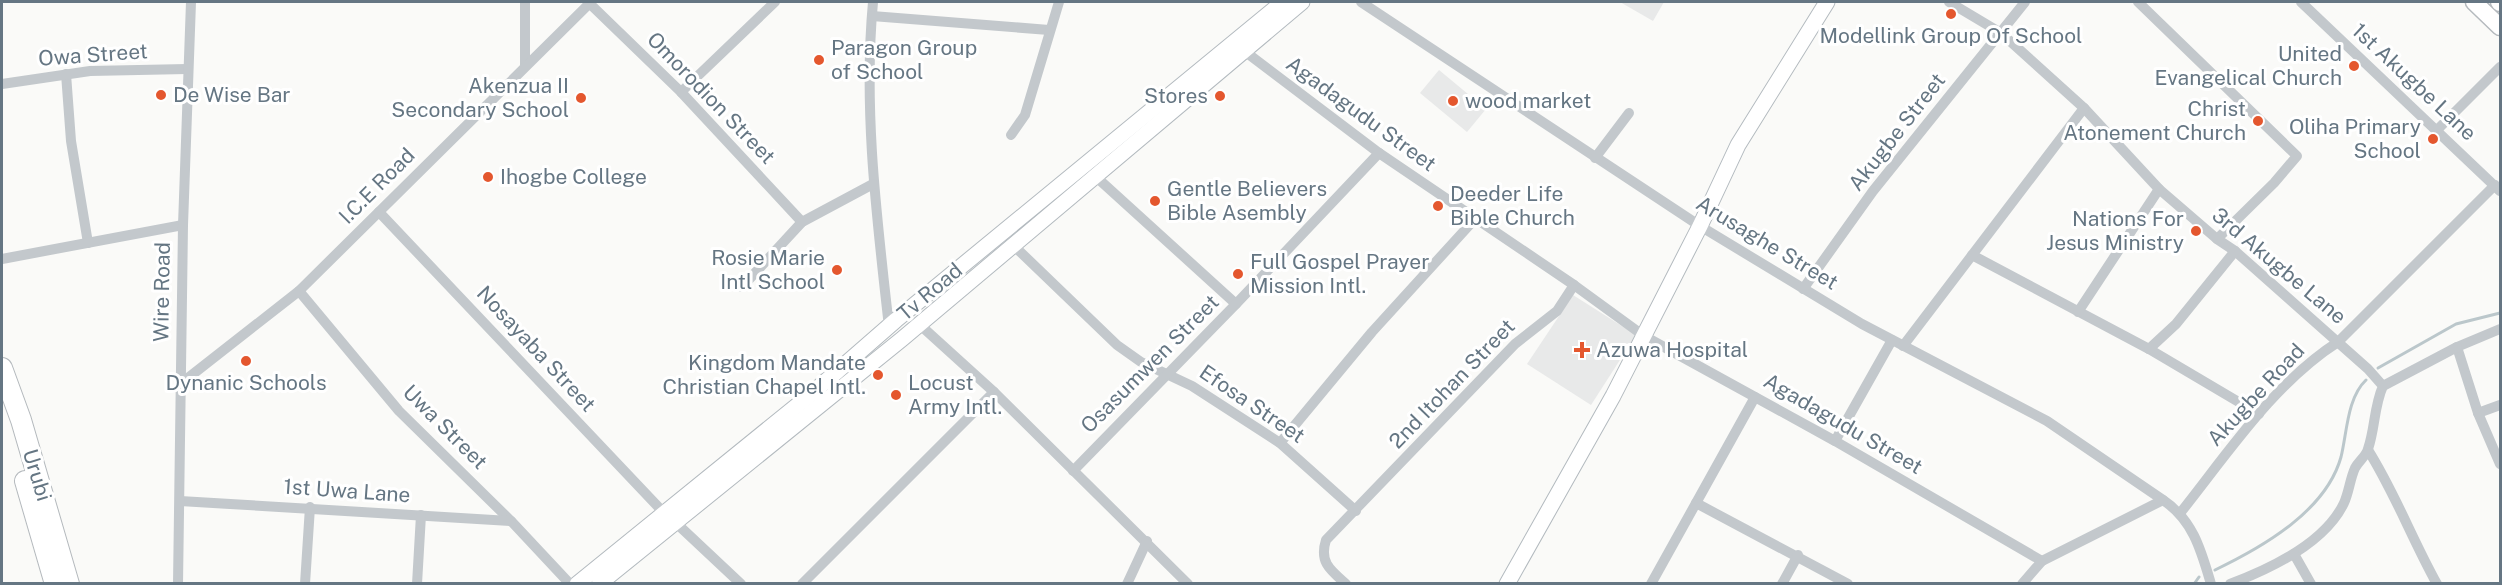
<svg xmlns="http://www.w3.org/2000/svg" width="2502" height="585" viewBox="0 0 2502 585" font-family="'Public Sans',sans-serif">
	<style>
		.built { fill: #e8e9e9 }
		.lines { fill: none; stroke-linecap: round; stroke-linejoin: round }
		.stream { stroke: #bbc7cb; stroke-width: 3 }
		.secondary-casing { stroke: #b3babf; stroke-width: 17 }
		.primary-casing { stroke: #b5babe; stroke-width: 19 }
		.highway-casing { stroke: #b4b9bd; stroke-width: 22 }
		.street { stroke: #c3c8cc; stroke-width: 10 }
		.secondary { stroke: #fff; stroke-width: 15 }
		.primary { stroke: #fff; stroke-width: 16 }
		.highway { stroke: #fff; stroke-width: 20 }
		.poi-dot { fill: #e4572e; stroke: #fff; stroke-width: 2 }
		.labels { text-anchor: middle; stroke-width: 6; stroke-linejoin: round; paint-order: stroke }
		.poi-label { font-size: 21px; fill: #657683; stroke: #fff; text-anchor: start }
		.street-label { font-size: 21px; fill: #657683; stroke: #fff }
	</style>
	<rect width="100%" height="100%" fill="#fafaf8"/>
	<g class="built">
		<path d="M1620 2H1664L1653 21Z"/>
		<path d="M1439 70 1486 109 1467 132 1420 93Z"/>
		<path d="M1573 295 1636 335 1591 405 1527 364Z"/>
	</g>
	<g class="lines">
		<g class="stream">
			<path d="M2378 368 2456 324 2500 313"/>
			<path d="M2215 570C2263 547 2326 511 2341 457 2347 433 2347 398 2366 380"/>
			<path d="M2194 584 2199 577"/>
		</g>
		<g class="secondary-casing">
			<g id="secondary">
				<path d="M577 584 810 395 896 320 1283 2"/>
				<path d="M599 584 902 339 1302 2"/>
				<path d="M1507 584 1613 396 1700 226 1738 145 1827 2"/>
			</g>
		</g>
		<g class="primary-casing">
			<g id="primary">
				<path d="M2474 2 2500 27"/>
				<path d="M2499 2 2500 3"/>
			</g>
		</g>
		<g class="highway-casing">
			<g id="highway">
				<path d="M2 368 21 420 69 584"/>
				<path d="M25 481 55 584"/>
			</g>
		</g>
		<g class="street">
			<path d="M873 2C863 110 877 219 889 327"/>
			<path d="M1361 2 1700 226 1862 324 2047 421 2163 500C2193 520 2201 550 2211 584"/>
			<path d="M1949 2 2001 33 2084 108 2159 189 2217 239 2235 251 2368 369 2383 386C2374 406 2375 429 2368 449 2366 456 2359 461 2355 468 2350 479 2349 492 2344 503 2325 543 2270 569 2230 584"/>
			<path d="M2138 2 2297 156 2274 183 2217 239"/>
			<path d="M2301 2 2500 191"/>
			<path d="M589 3 681 92 802 222"/>
			<path d="M872 16 1049 30"/>
			<path d="M1243 50 1379 153 1574 285 1644 336 1835 441 2042 561"/>
			<path d="M525 65V2"/>
			<path d="M66 74 71 141 88 243"/>
			<path d="M2 84 90 71 187 69"/>
			<path d="M681 92 775 2"/>
			<path d="M2437 130 2500 67"/>
			<path d="M1011 135 1025 115 1059 2"/>
			<path d="M1595 158 1629 113"/>
			<path d="M1094 175 1236 304"/>
			<path d="M379 212 665 514"/>
			<path d="M1012 244 1117 345 1141 362 1192 386 1280 443 1356 511"/>
			<path d="M1972 255 2149 349 2259 414"/>
			<path d="M2 259 183 225"/>
			<path d="M742 287 802 222 873 184"/>
			<path d="M1803 289 1873 191 2025 2"/>
			<path d="M299 291 399 411 511 521 570 584"/>
			<path d="M2078 312 2159 189"/>
			<path d="M919 324 994 392 1188 584"/>
			<path d="M2500 329 2457 347 2478 413 2500 464"/>
			<path d="M1903 346 2084 108"/>
			<path d="M2149 349 2176 324 2235 251"/>
			<path d="M179 385 299 291 591 2"/>
			<path d="M2383 386 2457 347"/>
			<path d="M2478 413 2500 405"/>
			<path d="M1835 441 1892 340"/>
			<path d="M1280 443 1372 332 1474 220"/>
			<path d="M2368 450C2395 493 2412 539 2437 584"/>
			<path d="M1073 471 1236 304 1379 153"/>
			<path d="M180 501 511 521"/>
			<path d="M1696 503 1848 584"/>
			<path d="M2181 512C2228 453 2274 383 2338 342L2495 185"/>
			<path d="M675 522 741 584"/>
			<path d="M2294 554 2311 584"/>
			<path d="M178 584 183 225 191 2"/>
			<path d="M305 584 310 507"/>
			<path d="M417 584 421 515"/>
			<path d="M802 584 994 392"/>
			<path d="M1127 584 1147 541"/>
			<path d="M1346 584C1330 570 1319 562 1326 540L1515 344 1557 311 1574 285"/>
			<path d="M1651 584 1755 397"/>
			<path d="M1782 584 1798 555"/>
			<path d="M2022 584 2042 561 2163 500"/>
		</g>
		<use href="#secondary" class="secondary"/>
		<use href="#primary" class="primary"/>
		<use href="#highway" class="highway"/>
	</g>
	<g class="poi-dot">
		<circle cx="1951" cy="14" r="6"/>
		<circle cx="819" cy="60" r="6"/>
		<circle cx="2354" cy="66" r="6"/>
		<circle cx="161" cy="95" r="6"/>
		<circle cx="1220" cy="96" r="6"/>
		<circle cx="581" cy="98" r="6"/>
		<circle cx="1453" cy="101" r="6"/>
		<circle cx="2258" cy="121" r="6"/>
		<circle cx="2433" cy="139" r="6"/>
		<circle cx="488" cy="177" r="6"/>
		<circle cx="1155" cy="201" r="6"/>
		<circle cx="1438" cy="206" r="6"/>
		<circle cx="2196" cy="231" r="6"/>
		<circle cx="837" cy="270" r="6"/>
		<circle cx="1238" cy="274" r="6"/>
		<path d="M1579 341h6v6h6v6h-6v6h-6v-6h-6v-6h6z"/>
		<circle cx="246" cy="361" r="6"/>
		<circle cx="878" cy="375" r="6"/>
		<circle cx="896" cy="395" r="6"/>
	</g>
	<g class="labels">
		<g class="poi-label">
			<text x="1951" y="43" text-anchor="middle">Modellink Group Of School</text>
			<text x="831" y="55">Paragon Group<tspan x="831" dy="24">of School</tspan></text>
			<text x="2342" y="61" text-anchor="end">United<tspan x="2342" dy="24">Evangelical Church</tspan></text>
			<text x="569" y="93" text-anchor="end">Akenzua II<tspan x="569" dy="24">Secondary School</tspan></text>
			<text x="173" y="102">De Wise Bar</text>
			<text x="1208" y="103" text-anchor="end">Stores</text>
			<text x="1465" y="108">wood market</text>
			<text x="2246" y="116" text-anchor="end">Christ<tspan x="2246" dy="24">Atonement Church</tspan></text>
			<text x="2421" y="134" text-anchor="end">Oliha Primary<tspan x="2421" dy="24">School</tspan></text>
			<text x="500" y="184">Ihogbe College</text>
			<text x="1167" y="196">Gentle Believers<tspan x="1167" dy="24">Bible Asembly</tspan></text>
			<text x="1450" y="201">Deeder Life<tspan x="1450" dy="24">Bible Church</tspan></text>
			<text x="2184" y="226" text-anchor="end">Nations For<tspan x="2184" dy="24">Jesus Ministry</tspan></text>
			<text x="825" y="265" text-anchor="end">Rosie Marie<tspan x="825" dy="24">Intl School</tspan></text>
			<text x="1250" y="269">Full Gospel Prayer<tspan x="1250" dy="24">Mission Intl.</tspan></text>
			<text x="1596" y="357">Azuwa Hospital</text>
			<text x="866" y="370" text-anchor="end">Kingdom Mandate<tspan x="866" dy="24">Christian Chapel Intl.</tspan></text>
			<text x="246" y="390" text-anchor="middle">Dynanic Schools</text>
			<text x="908" y="390">Locust<tspan x="908" dy="24">Army Intl.</tspan></text>
		</g>
		<g class="street-label">
			<text transform="translate(93 55) rotate(-4)" y="7">Owa Street</text>
			<text transform="translate(2414 82) rotate(43)" y="7">1st Akugbe Lane</text>
			<text transform="translate(711 98) rotate(46)" y="7">Omorodion Street</text>
			<text transform="translate(1361 114) rotate(36)" y="7">Agadagudu Street</text>
			<text transform="translate(1897 132) rotate(-52)" y="7">Akugbe Street</text>
			<text transform="translate(377 186) rotate(-45)" y="7">I.C.E Road</text>
			<text transform="translate(1767 243) rotate(31)" y="7">Arusaghe Street</text>
			<text transform="translate(2279 266) rotate(40)" y="7">3rd Akugbe Lane</text>
			<text transform="translate(162 292) rotate(-89)" y="7">Wire Road</text>
			<text transform="translate(930 292) rotate(-40)" y="7">Tv Road</text>
			<text transform="translate(536 349) rotate(47)" y="7">Nosayaba Street</text>
			<text transform="translate(1150 364) rotate(-45)" y="7">Osasumwen Street</text>
			<text transform="translate(1452 384) rotate(-46)" y="7">2nd Itohan Street</text>
			<text transform="translate(2256 395) rotate(-47)" y="7">Akugbe Road</text>
			<text transform="translate(1252 404) rotate(34)" y="7">Efosa Street</text>
			<text transform="translate(1843 424) rotate(30)" y="7">Agadagudu Street</text>
			<text transform="translate(445 427) rotate(45)" y="7">Uwa Street</text>
			<text transform="translate(37 475) rotate(73)" y="7">Urubi</text>
			<text transform="translate(347 491) rotate(4)" y="7">1st Uwa Lane</text>
		</g>
	</g>
	<rect width="2502" height="585" fill="none" stroke="#657683" stroke-width="6"/>
</svg>
